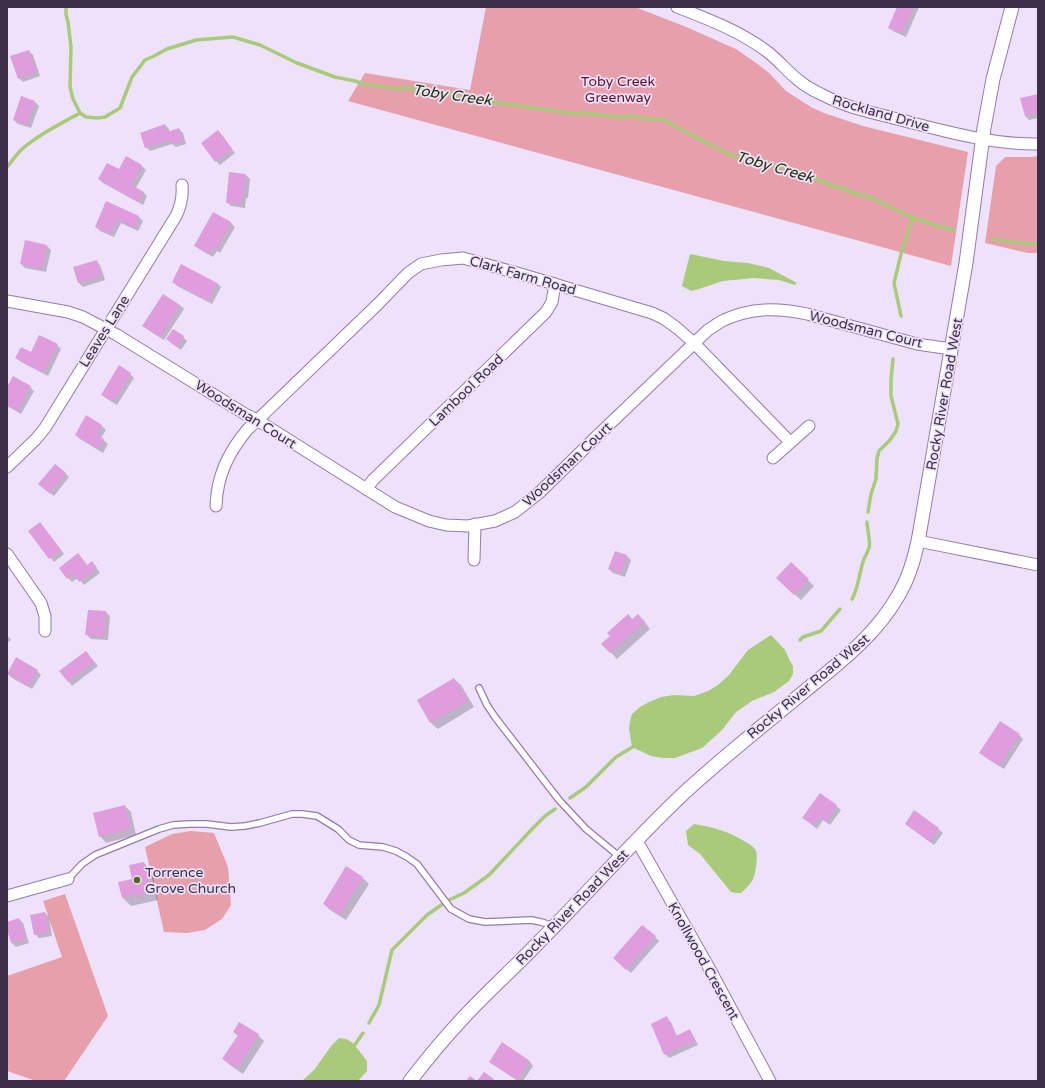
<svg xmlns="http://www.w3.org/2000/svg" width="1045" height="1088" viewBox="0 0 1045 1088" font-family="'Varela Round',sans-serif">
	<style>
		.green { fill: #e89fac }
		.water { fill: #a9cb79 }
		.shadow { fill: #0003 }
		.lines { fill: none; stroke-linecap: round; stroke-linejoin: round }
		.stream { stroke: #a9cb79; stroke-width: 3.5 }
		.building { fill: #df9ddd }
		.service-casing { stroke: #9579af; stroke-width: 8 }
		.minor-casing { stroke: #9579af; stroke-width: 13 }
		.tertiary-casing { stroke: #9579af; stroke-width: 15 }
		.service { stroke: #fff; stroke-width: 5.5 }
		.minor { stroke: #fff; stroke-width: 11 }
		.tertiary { stroke: #fff; stroke-width: 13 }
		.poi-dot { fill: #4b6719; stroke: #ede2f9; stroke-width: 1.5 }
		.labels { text-anchor: middle; stroke-width: 3.5; stroke-linejoin: round; paint-order: stroke }
		.park-label { font-size: 14px; fill: #620f2a; stroke: #ede2f9 }
		.street-label { font-size: 14px; fill: #3b3047; stroke: #ede2f9 }
		.poi-label { font-size: 14px; fill: #3b3047; stroke: #ede2f9; text-anchor: start }
		.water-label { font-size: 15px; font-style: italic; fill: #23300d; stroke: #ede2f9 }
	</style>
	<rect width="100%" height="100%" fill="#ede2f9"/>
	<g class="green">
		<path d="M486 7H635L684 26 736 49 759 65 769 73 786 91 811 107 824 113 863 126 968 152 951 266 348 101 365 73 470 90Z"/>
		<path d="M1038 156V253H1028L985 243 996 166 1005 157H1032Z"/>
		<path d="M191 831 214 833 228 867 231 905 222 919 205 930 187 933 164 932 145 847 172 834Z"/>
		<path d="M65 894 108 1016 64 1081H36L7 1071V976L62 957 43 901Z"/>
	</g>
	<g class="water">
		<path d="M690 254 724 261 748 263 769 268 797 283 795 285 779 280 754 278 723 281 696 290 691 291 682 286Z"/>
		<path d="M771 635 785 650 790 661 793 666V674L789 681 774 692 752 701 736 712 722 730 702 748 675 758H663L651 756 632 747 629 729 630 721 632 714 640 707 649 702 661 697 674 695 694 696 708 691 718 685 729 675 748 650Z"/>
		<path d="M694 824C712 827 728 831 744 841 748 843 753 846 756 851 758 856 756 873 753 879 751 884 745 889 741 893H736L731 892 700 854 688 845 686 831Z"/>
		<path d="M339 1038 346 1039 353 1043 367 1061V1071L358 1081H302L314 1070 332 1045Z"/>
	</g>
	<g class="shadow">
		<path d="M898 7H919L906 37 893 31 889 27Z"/>
		<path d="M29 51 33 55 40 76 23 82 19 78Z"/>
		<path d="M1038 95V118L1029 120 1025 116Z"/>
		<path d="M35 102 39 106 31 128 18 124 14 120Z"/>
		<path d="M165 125 169 129V132L179 129 183 133 186 144 176 147 172 144 150 151 146 147Z"/>
		<path d="M222 135 235 153 220 165 216 161Z"/>
		<path d="M127 157 142 166 146 170 136 188 143 192 147 196 143 205 103 183 99 179 119 171Z"/>
		<path d="M246 175 250 179 248 198H246L245 208 231 206 227 202Z"/>
		<path d="M107 203 139 217 143 221 138 231 121 223 114 237 100 231 96 227Z"/>
		<path d="M213 213 231 223 235 227 220 253 217 251 213 257 199 249 195 245Z"/>
		<path d="M26 241 47 246 51 250 46 272 25 268 21 264Z"/>
		<path d="M96 261 100 265 105 280 83 287 79 283 74 268Z"/>
		<path d="M173 282 217 283 221 287 212 304 177 286Z"/>
		<path d="M180 305 184 309 164 340 148 330 144 326Z"/>
		<path d="M183 337 187 341 181 350 171 343 167 339Z"/>
		<path d="M57 345 61 349 48 376 21 362 17 358Z"/>
		<path d="M130 374 134 378 117 405 106 398 102 394Z"/>
		<path d="M30 387 34 391 21 414 7 406V389Z"/>
		<path d="M87 417 102 426 106 430 101 438 108 444 103 453 80 439 76 435Z"/>
		<path d="M65 473 69 477 54 496 43 488Z"/>
		<path d="M40 523 64 554 54 562 29 531Z"/>
		<path d="M615 552 627 556 631 560 625 577 613 573 609 569Z"/>
		<path d="M78 554 87 565 95 566 100 573 84 585 78 578 72 582 68 578Z"/>
		<path d="M791 564 814 586 801 600 783 584Z"/>
		<path d="M106 612 110 616 108 640 91 639 87 635Z"/>
		<path d="M633 620 644 621 650 629 617 659 603 644Z"/>
		<path d="M7 635 11 640 7 643Z"/>
		<path d="M86 652 98 666 72 686 61 671Z"/>
		<path d="M37 671 41 675 32 689 12 678 8 674Z"/>
		<path d="M454 679 461 685 474 707 438 729 431 723 418 701Z"/>
		<path d="M1019 735 1023 739 1004 769 985 757 981 753Z"/>
		<path d="M821 794 841 810 830 825 823 820 817 829 807 821Z"/>
		<path d="M125 806 131 812 136 835 106 843 100 836Z"/>
		<path d="M915 811 943 833 934 845 906 824Z"/>
		<path d="M144 863 152 871 158 900 131 906 123 898Z"/>
		<path d="M363 878 369 884 346 920 330 910 324 904Z"/>
		<path d="M45 913 49 917 52 936 39 938 35 934Z"/>
		<path d="M19 919 23 923 29 943 16 947 12 943 7 926V923Z"/>
		<path d="M655 937 659 941 631 973 618 962Z"/>
		<path d="M667 1018 671 1022 677 1036 689 1031 693 1035 698 1045 669 1058 665 1054Z"/>
		<path d="M234 1032 258 1035 264 1041 243 1074 230 1065 223 1059 238 1036Z"/>
		<path d="M530 1062 533 1066 523 1081H518L494 1065Z"/>
	</g>
	<g class="lines">
		<g class="stream">
			<path d="M66 7V14L68 22 71 47 70 87 73 99 80 113 86 117 98 118 105 117 120 108 132 77 145 60 154 56 167 49 196 40 233 37 260 45 297 63 335 77 355 81 363 84 398 89 406 88 453 94 457 97 575 114 582 113 621 117 630 116 650 119H662L728 154 790 169 836 187 844 188 847 191 874 199 913 218 927 222 931 224 954 230"/>
			<path d="M7 167C12 161 16 155 21 150 38 135 60 124 80 113"/>
			<path d="M993 239 1020 243 1038 244"/>
			<path d="M901 316 894 283 902 250 913 218"/>
			<path d="M868 512 871 494 876 479 877 458 879 451 890 440 896 431 898 424 891 396V380L893 359"/>
			<path d="M852 599C859 587 859 572 864 559 866 555 868 551 869 548 871 541 867 529 867 522"/>
			<path d="M800 640 803 637 821 631 840 609"/>
			<path d="M570 798 586 787 616 757 636 745"/>
			<path d="M369 1023 379 1005 392 950 427 915 447 901 464 893 489 875 533 828 545 816 555 809"/>
			<path d="M352 1049 363 1033"/>
		</g>
	</g>
	<g class="building">
		<path d="M897 7H914L901 34 888 28Z"/>
		<path d="M29 50 37 72 18 79 10 56Z"/>
		<path d="M1038 94V113L1025 116 1020 98Z"/>
		<path d="M21 96 35 101 27 125 13 120Z"/>
		<path d="M165 124 167 132 179 128 183 140 171 144 170 140 145 148 140 133Z"/>
		<path d="M218 130 232 149 215 162 201 143Z"/>
		<path d="M126 156 142 165 131 185 144 192 138 202 98 179 107 163 119 169Z"/>
		<path d="M229 172 246 174 244 195 242 194 241 204 226 203Z"/>
		<path d="M106 201 139 216 134 228 117 220 110 234 95 227Z"/>
		<path d="M213 212 231 222 216 250 212 248 209 254 194 246Z"/>
		<path d="M25 240 47 245 42 269 20 264Z"/>
		<path d="M97 260 101 276 78 283 73 267Z"/>
		<path d="M181 264 217 283 208 301 172 282Z"/>
		<path d="M163 294 180 305 160 337 142 326Z"/>
		<path d="M173 329 184 336 177 347 166 339Z"/>
		<path d="M39 335 58 344 43 373 15 358 21 347 31 352Z"/>
		<path d="M119 365 131 373 113 402 101 395Z"/>
		<path d="M13 376 31 386 17 411 7 405V387Z"/>
		<path d="M86 415 102 425 97 435 104 439 98 449 75 435Z"/>
		<path d="M55 464 66 473 49 493 38 484Z"/>
		<path d="M40 522 61 550 49 559 28 531Z"/>
		<path d="M615 551 627 555 621 573 608 569Z"/>
		<path d="M78 553 87 565 92 561 97 568 79 582 74 574 67 579 59 568Z"/>
		<path d="M791 562 809 579 794 595 776 578Z"/>
		<path d="M88 610 106 611 104 637 85 635Z"/>
		<path d="M628 614 632 619 638 614 645 622 610 653 601 644 610 636 607 633Z"/>
		<path d="M86 651 94 662 68 682 59 671Z"/>
		<path d="M16 657 38 670 28 686 7 674Z"/>
		<path d="M454 678 468 701 430 723 417 700Z"/>
		<path d="M1000 721 1020 734 999 766 979 753Z"/>
		<path d="M820 793 837 805 826 822 819 817 813 825 802 818Z"/>
		<path d="M125 805 131 829 99 837 93 813Z"/>
		<path d="M914 810 939 828 930 842 905 824Z"/>
		<path d="M144 862 151 892 122 898 118 882 132 879 129 865Z"/>
		<path d="M346 866 363 877 340 915 323 904Z"/>
		<path d="M45 912 49 932 34 935 30 915Z"/>
		<path d="M19 918 26 939 11 943 7 930V922Z"/>
		<path d="M642 925 656 936 626 970 613 958Z"/>
		<path d="M667 1016 676 1036 690 1029 695 1041 664 1055 651 1024Z"/>
		<path d="M239 1022 259 1034 237 1068 222 1059 238 1035 233 1032Z"/>
		<path d="M502 1042 530 1061 517 1080 489 1062Z"/>
		<path d="M484 1072 494 1079 493 1081H466L470 1076 477 1081Z"/>
	</g>
	<g class="lines">
		<g class="service-casing">
			<g id="service">
				<path d="M479 688 487 705 495 717 559 800 586 829 620 857"/>
				<path d="M68 879 82 864 95 855 159 829 173 825 189 824H207L231 827 245 826 260 823 292 814H302L317 816 338 829 349 840 359 845 383 847 396 851 407 857 417 864 451 909 469 919 485 922 531 920 541 922 554 926"/>
			</g>
		</g>
		<g class="minor-casing">
			<g id="minor">
				<path d="M677 7C708 19 742 32 769 53 779 61 787 71 797 79 805 86 814 91 823 95 847 108 875 113 901 120 944 131 994 145 1038 144"/>
				<path d="M7 301 68 312 83 317 117 335 245 414 257 420 395 507 429 521 446 525 468 526 495 521 515 512 539 493 596 437 708 330C713 327 718 323 724 320 752 307 778 308 807 314L917 344 951 349"/>
				<path d="M773 458 809 426"/>
				<path d="M7 467 36 439 45 428 176 216C181 206 183 197 182 185"/>
				<path d="M366 489 373 480 546 312 552 302 555 284"/>
				<path d="M216 506C217 476 228 453 247 430L378 304 408 273 421 264 441 260 463 258 524 275 652 313 663 318 677 328 694 343 790 442"/>
				<path d="M918 541 1038 565"/>
				<path d="M7 554 41 603 45 616V631"/>
				<path d="M474 560 475 524"/>
				<path d="M637 841 708 966 770 1081"/>
				<path d="M7 896 68 879"/>
			</g>
		</g>
		<g class="tertiary-casing">
			<path id="tertiary" d="M410 1081C427 1059 445 1037 464 1017 487 992 513 969 536 945 586 895 633 841 684 793 723 757 765 724 806 690 839 663 876 635 898 596 909 578 915 557 919 536L966 263 984 128 993 79 1012 7"/>
		</g>
		<use href="#service" class="service"/>
		<use href="#minor" class="minor"/>
		<use href="#tertiary" class="tertiary"/>
	</g>
	<circle class="poi-dot" cx="137" cy="880" r="4"/>
	<g class="labels">
		<g class="park-label">
			<text x="618" y="86">Toby Creek<tspan x="618" dy="16">Greenway</tspan></text>
		</g>
		<g class="street-label">
			<text transform="translate(881 113) rotate(16)" y="5">Rockland Drive</text>
			<text transform="translate(523 275) rotate(16)" y="5">Clark Farm Road</text>
			<text transform="translate(866 329) rotate(14)" y="5">Woodsman Court</text>
			<text transform="translate(104 331) rotate(-58)" y="5">Leaves Lane</text>
			<text transform="translate(466 390) rotate(-44)" y="5">Lambool Road</text>
			<text transform="translate(944 394) rotate(-80)" y="5">Rocky River Road West</text>
			<text transform="translate(246 414) rotate(32)" y="5">Woodsman Court</text>
			<text transform="translate(567 464) rotate(-43)" y="5">Woodsman Court</text>
			<text transform="translate(808 686) rotate(-40)" y="5">Rocky River Road West</text>
			<text transform="translate(572 907) rotate(-46)" y="5">Rocky River Road West</text>
			<text transform="translate(704 961) rotate(61)" y="5">Knollwood Crescent</text>
		</g>
		<g class="poi-label">
			<text x="145" y="877">Torrence<tspan x="145" dy="16">Grove Church</tspan></text>
		</g>
		<g class="water-label">
			<text transform="translate(452 95) rotate(8)" y="5">Toby Creek</text>
			<text transform="translate(775 167) rotate(16)" y="5">Toby Creek</text>
		</g>
	</g>
	<rect width="1045" height="1088" fill="none" stroke="#3b3047" stroke-width="16"/>
</svg>
